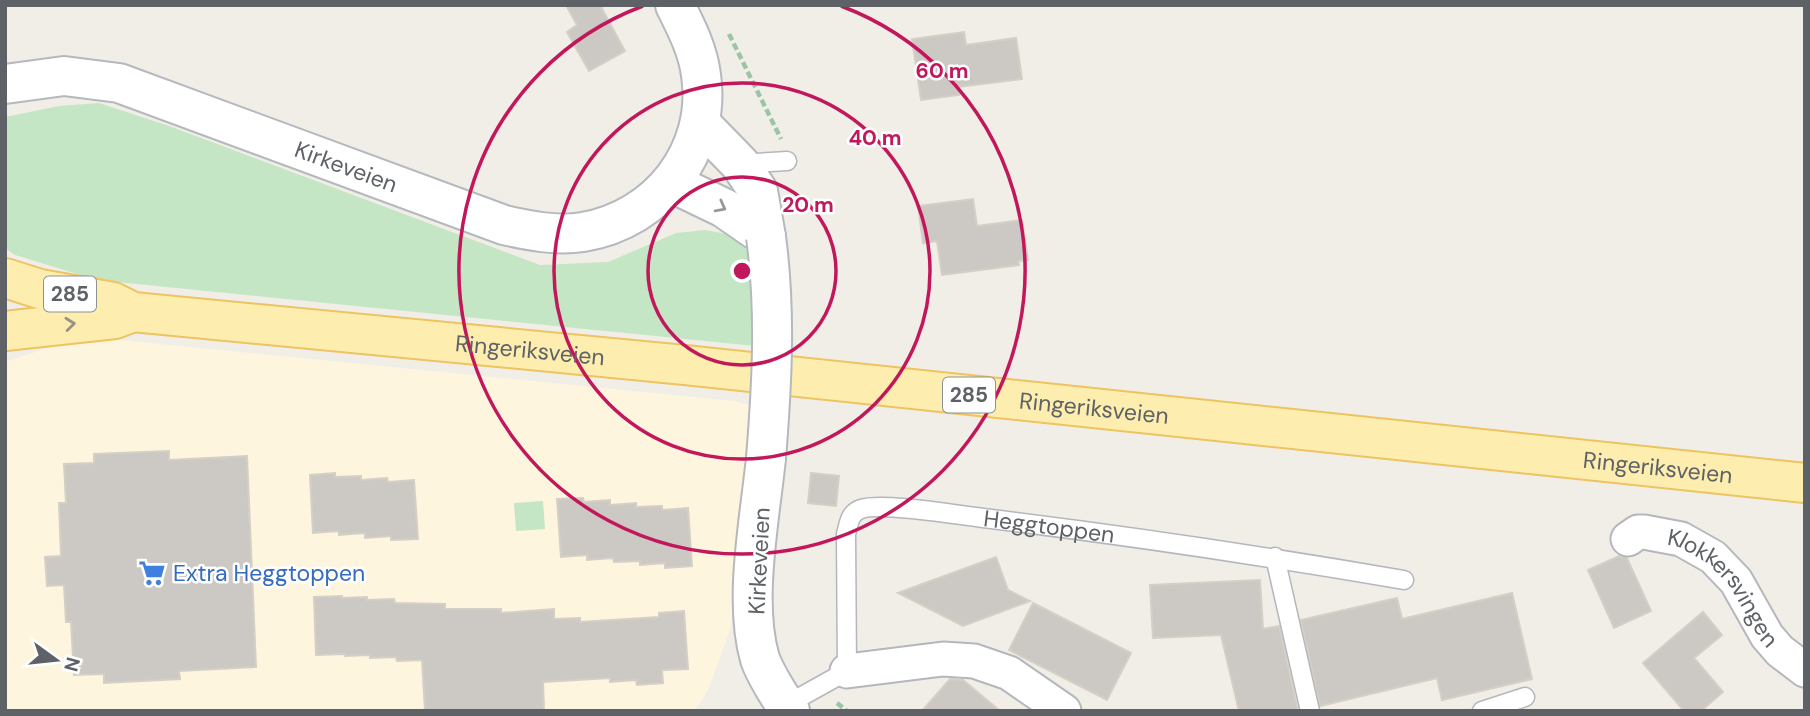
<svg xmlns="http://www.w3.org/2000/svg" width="1810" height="716" viewBox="0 0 1810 716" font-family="'DM Sans',sans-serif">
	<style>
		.commercial { fill: #fdf5de }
		.green { fill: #c5e6c4 }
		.building { fill: #ccc9c4; stroke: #d5cfc5; stroke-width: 2 }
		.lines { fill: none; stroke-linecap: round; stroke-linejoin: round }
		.lane-casing { stroke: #b4b7bb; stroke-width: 21 }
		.street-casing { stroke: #b4b7bb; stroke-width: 37 }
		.secondary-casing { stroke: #b5b9be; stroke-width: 42 }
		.primary-casing { stroke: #eec361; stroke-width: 42 }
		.path { stroke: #9cc5a7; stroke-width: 4.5; stroke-dasharray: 7 3.5; stroke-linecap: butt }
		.lane { stroke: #fff; stroke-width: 18 }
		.street { stroke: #fff; stroke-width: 33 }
		.secondary { stroke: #fff; stroke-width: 38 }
		.primary { stroke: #fdeeaf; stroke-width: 38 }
		.secondary-bridge-casing { stroke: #b5b9be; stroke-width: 42; stroke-linecap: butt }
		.secondary-bridge { stroke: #fff; stroke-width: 38 }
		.oneway { stroke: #96999c }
		.oneway2 { stroke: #969380 }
		.ring { fill: none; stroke: #c2185b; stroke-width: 3.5 }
		.labels { text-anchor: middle; stroke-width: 5; stroke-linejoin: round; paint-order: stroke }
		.shield { fill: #fff; stroke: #8e9195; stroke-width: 2 }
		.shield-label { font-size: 21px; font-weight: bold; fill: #5e6267 }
		.street-label { font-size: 23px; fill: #5e6267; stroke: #fff }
		.shop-label { font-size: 23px; fill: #366cbe; stroke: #fff; text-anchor: start }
		.centre { fill: #c2185b; stroke: #fff; stroke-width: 3.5 }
		.ring-label { font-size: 21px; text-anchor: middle; font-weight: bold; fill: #c2185b; stroke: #fff; stroke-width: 5; stroke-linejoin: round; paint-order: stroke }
	</style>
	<rect width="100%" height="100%" fill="#f0eee7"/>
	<path class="commercial" d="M120 340 734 401 752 406 741 559 730 630 708 690 695 711H5V362L54 346Z"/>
	<g class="green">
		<path d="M99 103 169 126 540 265 608 262 676 233 705 230 727 234 743 245 753 260 755 346 97 280 15 255 5 248V117L59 106Z"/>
		<path d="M543 501 545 529 516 531 514 503Z"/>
	</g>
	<g class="building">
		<path d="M566 5H600L625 51 589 71 567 32 577 25Z"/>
		<path d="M964 32 966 45 1016 38 1022 79 958 87 959 95 921 100 912 39Z"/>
		<path d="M973 199 977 226 1022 220 1028 260 1018 261 1019 265 942 275 937 241 923 243 918 206Z"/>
		<path d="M169 451V460L247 456 256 667 179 671 180 679 104 683V674L74 675 71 622H66L64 585 47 586 45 557 61 556 59 503H66L64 464 94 463V454Z"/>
		<path d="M335 473V477L361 476V480L387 478 388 482 414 480 418 539 391 540V536L365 538V533L339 535V531L313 533 310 475Z"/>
		<path d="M811 473 839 476 836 506 808 503Z"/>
		<path d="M583 498 584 502 610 500V505L636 503V507L662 506V510L688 508 692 566 665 568V563L640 565V561L614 562 613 558 587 560V555L561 557 557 499Z"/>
		<path d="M1619 556 1627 558 1651 611 1614 628 1588 570Z"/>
		<path d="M996 557 1008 590 1030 601 963 626 898 593Z"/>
		<path d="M1260 580 1263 629 1279 626 1298 711H1239L1221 635 1153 638 1150 585Z"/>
		<path d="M1512 593 1532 679 1442 700 1437 678 1320 706 1301 620 1397 598 1402 619Z"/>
		<path d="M342 596V598L367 597V600L394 599 395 603 445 604V609H501V613L554 609V619L580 618V622L659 617V613L684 611 688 669 662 670 663 683 637 685 636 680 610 682V678L543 682 544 711H425L422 660 397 661 396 657 370 658V655L345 656V654L316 655 314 597Z"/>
		<path d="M1033 603 1131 653 1107 700 1009 650Z"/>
		<path d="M1703 612 1722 635 1694 658 1723 692 1701 711H1684L1643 663Z"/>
		<path d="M950 679 963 680 1000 711H922Z"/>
	</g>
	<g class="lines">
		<g class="lane-casing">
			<g id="lane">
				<path d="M740 164 787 161"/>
				<path d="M1275 557 1310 711"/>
				<path id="s1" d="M786 705 847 671 846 534C849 524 849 513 861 509 882 502 957 515 983 518 1124 535 1264 556 1404 580"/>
				<path d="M1482 711 1525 697"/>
			</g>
		</g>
		<g class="street-casing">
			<g id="street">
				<path id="s2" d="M1628 539 1638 532H1644L1681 539 1713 557 1736 581 1767 636 1780 651 1805 670"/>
				<path d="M847 671 943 659 974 661 1009 673 1064 711"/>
			</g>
		</g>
		<g class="secondary-casing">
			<g id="secondary">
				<path id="s3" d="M5 84 64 76 119 83 504 225C530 231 556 236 583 232 659 219 712 151 701 75 698 50 686 27 675 5"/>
				<path d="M701 124 740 164 758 191 766 237"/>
				<path d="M672 183 724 208 766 237"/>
				<path d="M766 458C760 518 743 601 760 659 765 673 780 698 790 711"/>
			</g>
		</g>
		<g class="primary-casing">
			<g id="primary">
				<path id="s4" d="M5 278 40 289 113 302 133 312 685 365 1805 483"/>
				<path d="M5 331 115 319 128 314"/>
			</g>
		</g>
		<g class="path">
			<path d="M729 34 781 139"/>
			<path d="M837 703 847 711"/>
		</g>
		<use href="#lane" class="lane"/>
		<use href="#street" class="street"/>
		<use href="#secondary" class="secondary"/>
		<use href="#primary" class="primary"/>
		<g class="secondary-bridge-casing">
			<path id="secondary-bridge" d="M766 458C772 384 776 311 766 237"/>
		</g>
		<use href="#secondary-bridge" class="secondary-bridge"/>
	</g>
	<defs><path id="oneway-chevron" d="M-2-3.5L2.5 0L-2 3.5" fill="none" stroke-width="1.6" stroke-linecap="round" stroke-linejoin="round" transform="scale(1.75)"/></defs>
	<use class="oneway" href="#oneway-chevron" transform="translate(721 207) rotate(28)"/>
	<use class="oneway2" href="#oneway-chevron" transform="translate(70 324) rotate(-6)"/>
	<g class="ring">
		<circle cx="742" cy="271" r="94"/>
		<circle cx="742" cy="271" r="188"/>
		<path d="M841 6A283 283 0 1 1 643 6"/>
	</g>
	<defs>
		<g id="supermarket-bare" transform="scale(2.1)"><path d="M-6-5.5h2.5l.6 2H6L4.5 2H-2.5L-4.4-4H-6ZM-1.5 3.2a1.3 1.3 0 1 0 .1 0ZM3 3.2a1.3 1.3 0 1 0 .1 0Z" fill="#3f7fe0" stroke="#fff" stroke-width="2.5" paint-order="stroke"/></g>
	</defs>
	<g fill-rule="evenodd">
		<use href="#supermarket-bare" x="152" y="573"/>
	</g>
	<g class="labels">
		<g class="shield">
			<rect x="44" y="276.5" width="52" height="35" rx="5"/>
			<rect x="943" y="377.5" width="52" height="35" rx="5"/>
		</g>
		<g class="shield-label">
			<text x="70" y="301">285</text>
			<text x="969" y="402">285</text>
		</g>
		<g class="street-label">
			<text dy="8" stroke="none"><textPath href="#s3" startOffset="357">Kirkeveien</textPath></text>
			<text dy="8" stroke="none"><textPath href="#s4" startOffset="532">Ringeriksveien</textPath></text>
			<text dy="8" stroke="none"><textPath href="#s4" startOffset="1099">Ringeriksveien</textPath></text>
			<text dy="8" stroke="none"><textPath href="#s4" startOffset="1666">Ringeriksveien</textPath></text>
			<text dy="8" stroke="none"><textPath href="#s1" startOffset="427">Heggtoppen</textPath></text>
			<text transform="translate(759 561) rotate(-87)" y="8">Kirkeveien</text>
			<text dy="8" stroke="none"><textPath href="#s2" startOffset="121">Klokkersvingen</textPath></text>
		</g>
		<g class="shop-label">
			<text x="173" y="581">Extra Heggtoppen</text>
		</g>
	</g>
	<circle cx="742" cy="271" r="10" class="centre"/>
	<g class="ring-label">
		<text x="942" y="78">60 m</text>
		<text x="875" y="145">40 m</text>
		<text x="808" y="212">20 m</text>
	</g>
	<rect width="1810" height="716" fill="none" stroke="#5e6267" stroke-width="14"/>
	<g transform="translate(56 660) rotate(105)" stroke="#ffffff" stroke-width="5" paint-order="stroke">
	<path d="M0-5L12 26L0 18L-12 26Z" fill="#5e6267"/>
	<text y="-10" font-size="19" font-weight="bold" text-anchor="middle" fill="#5e6267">N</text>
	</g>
</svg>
